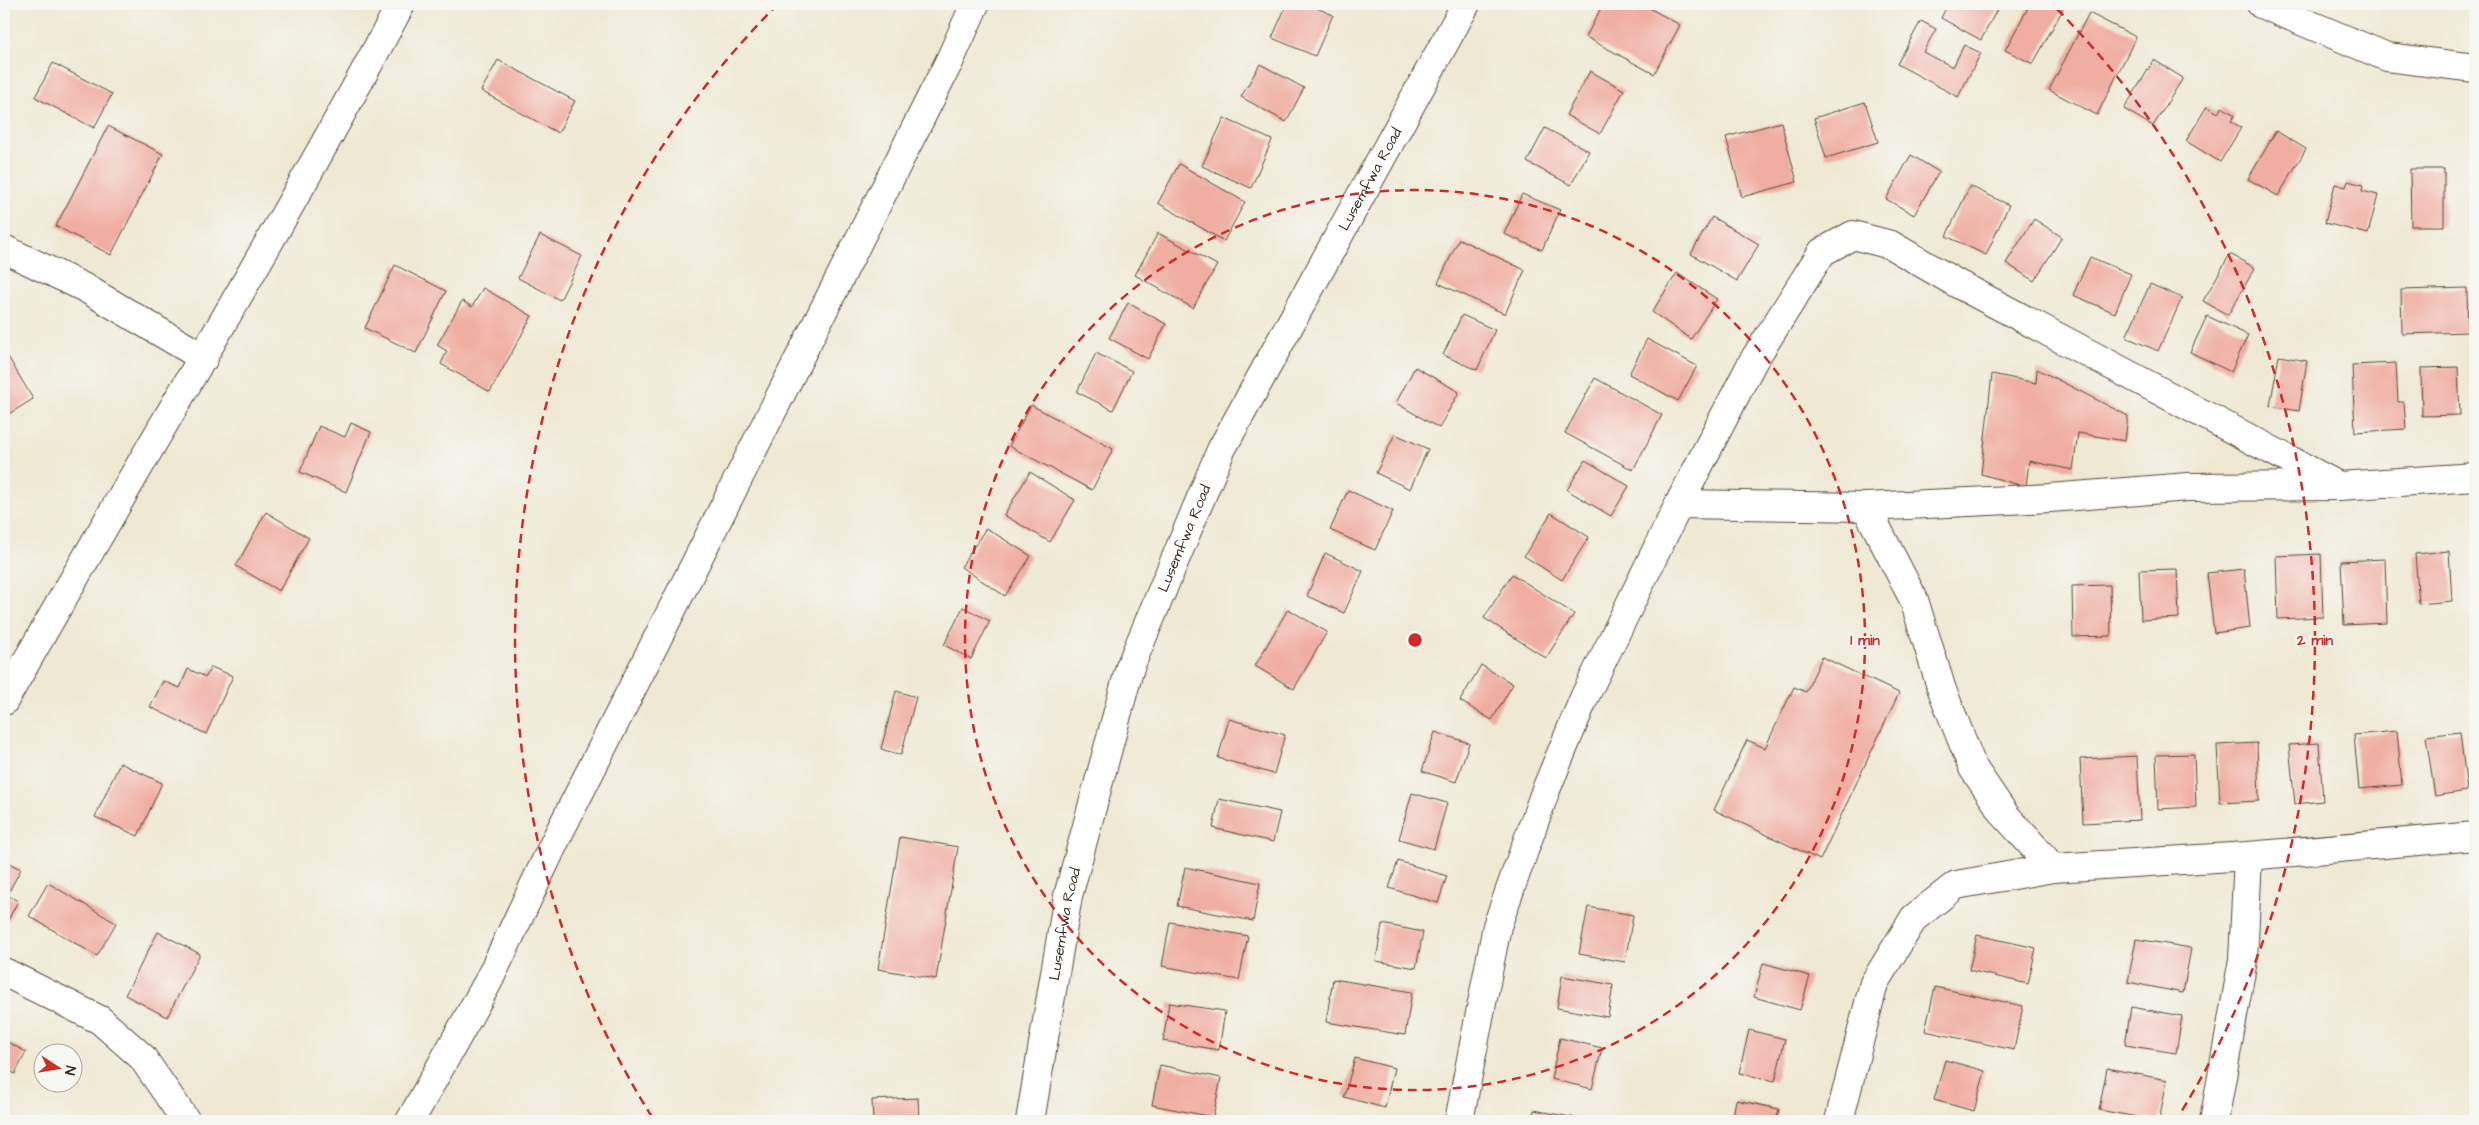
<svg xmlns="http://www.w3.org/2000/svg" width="2479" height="1125" viewBox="0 0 2479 1125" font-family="'Architects Daughter',sans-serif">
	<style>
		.building { fill: #f0ada1 }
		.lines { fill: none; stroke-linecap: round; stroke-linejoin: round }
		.minor-casing { stroke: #564739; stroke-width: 30 }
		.minor { stroke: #fff; stroke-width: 28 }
		.ring { fill: none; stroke: #d62828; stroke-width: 2.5; stroke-dasharray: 9 6 }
		.labels { text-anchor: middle; stroke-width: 4; stroke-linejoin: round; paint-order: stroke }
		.street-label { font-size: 15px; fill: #3b2a1e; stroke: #f6f6f2 }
		.centre { fill: #d62828; stroke: #f6f6f2; stroke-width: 2.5 }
		.ring-label { font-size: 15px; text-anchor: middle; font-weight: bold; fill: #d62828; stroke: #f6f6f2; stroke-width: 4; stroke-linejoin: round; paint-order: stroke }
	</style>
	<rect width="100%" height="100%" fill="#f6f6f2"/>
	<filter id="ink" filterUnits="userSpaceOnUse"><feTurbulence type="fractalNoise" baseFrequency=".02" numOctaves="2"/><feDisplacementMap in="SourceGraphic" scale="10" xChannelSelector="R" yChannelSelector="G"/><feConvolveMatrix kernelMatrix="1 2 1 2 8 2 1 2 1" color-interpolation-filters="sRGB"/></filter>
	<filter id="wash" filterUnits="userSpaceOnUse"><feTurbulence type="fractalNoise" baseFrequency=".0096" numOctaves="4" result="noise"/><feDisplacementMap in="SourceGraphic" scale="20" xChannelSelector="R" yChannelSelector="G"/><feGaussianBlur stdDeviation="1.12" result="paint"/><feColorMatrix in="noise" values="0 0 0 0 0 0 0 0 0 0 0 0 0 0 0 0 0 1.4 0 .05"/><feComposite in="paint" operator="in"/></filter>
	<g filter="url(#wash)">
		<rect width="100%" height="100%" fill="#efe9d4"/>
		<g id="blocks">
			<g class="building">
				<path d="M1287 4H1307L1333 15 1315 56 1272 38Z"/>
				<path d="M1603 4H1642L1680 25 1654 74 1586 37Z"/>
				<path d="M1661 4H1671L1669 8Z"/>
				<path d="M1948 4H2000L1981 40 1941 18Z"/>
				<path d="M2030 4H2053L2063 9 2033 64 2005 50Z"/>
				<path d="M2089 13 2136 37 2097 115 2049 90Z"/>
				<path d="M1921 21 1936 29 1923 52 1953 67 1964 45 1981 53 1958 97 1897 64Z"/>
				<path d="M498 60 575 101 558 133 481 91Z"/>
				<path d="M2154 60 2183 78 2153 126 2124 109Z"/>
				<path d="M53 63 112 94 94 128 35 97Z"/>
				<path d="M1260 64 1304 88 1286 122 1241 97Z"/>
				<path d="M1590 71 1624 90 1600 134 1566 115Z"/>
				<path d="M1865 102 1878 142 1826 158 1814 118Z"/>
				<path d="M2207 106 2218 113 2222 107 2235 115 2231 121 2241 128 2220 162 2186 141Z"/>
				<path d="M1224 118 1272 140 1251 188 1202 166Z"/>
				<path d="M1781 122 1797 182 1742 197 1726 137Z"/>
				<path d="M108 126 163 154 111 255 56 226Z"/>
				<path d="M1545 128 1589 151 1571 185 1527 162Z"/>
				<path d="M2276 131 2306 149 2278 196 2248 179Z"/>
				<path d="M1911 155 1939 172 1914 215 1886 199Z"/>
				<path d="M1179 164 1245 202 1224 241 1158 203Z"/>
				<path d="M2410 169H2444V226H2411Z"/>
				<path d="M2348 181 2363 185 2362 191 2378 195 2368 234 2325 223 2335 184 2346 187Z"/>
				<path d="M1970 186 2009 205 1986 255 1946 236Z"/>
				<path d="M1522 194 1560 210 1542 250 1504 234Z"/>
				<path d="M1712 217 1759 244 1737 281 1691 254Z"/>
				<path d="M2034 219 2062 237 2034 281 2006 263Z"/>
				<path d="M1158 233 1217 265 1193 308 1135 275Z"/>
				<path d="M540 235 582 256 560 300 518 278Z"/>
				<path d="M1459 239 1525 270 1505 314 1438 283Z"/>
				<path d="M2230 254 2255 268 2228 315 2203 301Z"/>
				<path d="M2090 257 2131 274 2115 313 2073 295Z"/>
				<path d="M395 265 446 291 416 353 365 328Z"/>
				<path d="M1677 273 1717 299 1691 339 1652 312Z"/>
				<path d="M2150 284 2182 298 2158 351 2126 337Z"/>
				<path d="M483 288 532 316 490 392 441 364 447 351 437 345 462 301 472 307Z"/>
				<path d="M2467 288 2468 332 2402 334 2401 290Z"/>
				<path d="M1128 303 1166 324 1148 359 1109 338Z"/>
				<path d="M1462 315 1495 330 1477 370 1443 355Z"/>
				<path d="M2207 316 2248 335 2231 372 2190 352Z"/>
				<path d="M1647 339 1697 366 1678 401 1629 374Z"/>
				<path d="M4 350 33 399 4 417Z"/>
				<path d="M1096 353 1132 371 1113 410 1077 392Z"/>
				<path d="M2279 356 2307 361 2299 411 2270 406Z"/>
				<path d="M2396 363 2398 402H2404L2406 429 2355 432 2352 365Z"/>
				<path d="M1415 367 1459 392 1439 428 1396 403Z"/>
				<path d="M2458 367 2460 415 2422 416 2421 368Z"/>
				<path d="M2037 369 2128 416 2125 441 2078 433 2073 470 2029 461 2026 487 1981 474 1992 374 2036 383Z"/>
				<path d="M1595 378 1662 415 1633 470 1565 433Z"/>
				<path d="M1031 405 1113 449 1092 490 1009 446Z"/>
				<path d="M351 423 371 432 346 492 300 472 319 426 345 437Z"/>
				<path d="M1395 434 1428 449 1410 489 1376 473Z"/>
				<path d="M1585 460 1629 486 1611 516 1567 490Z"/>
				<path d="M1030 472 1075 500 1050 542 1004 515Z"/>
				<path d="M1348 490 1393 511 1375 550 1330 530Z"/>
				<path d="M266 512 309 538 279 591 236 566Z"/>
				<path d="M1551 513 1589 537 1562 580 1524 556Z"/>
				<path d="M986 528 1031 556 1005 596 961 567Z"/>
				<path d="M2449 551 2452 601 2419 604 2415 554Z"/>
				<path d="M1325 553 1363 571 1344 613 1307 596Z"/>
				<path d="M2321 554 2323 617 2278 619 2276 556Z"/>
				<path d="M2385 559 2387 623 2344 625 2341 561Z"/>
				<path d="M2177 569 2179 618 2141 620 2139 570Z"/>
				<path d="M2244 569 2250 628 2214 633 2207 573Z"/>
				<path d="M1512 574 1574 614 1546 658 1484 618Z"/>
				<path d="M2110 585 2111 636 2073 637 2072 586Z"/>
				<path d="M963 607 990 621 971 659 944 645Z"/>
				<path d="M1288 609 1327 632 1294 689 1255 666Z"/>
				<path d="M1822 657 1899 693 1820 860 1714 810 1747 740 1765 748 1794 687 1806 692Z"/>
				<path d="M1481 665 1513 684 1492 720 1460 701Z"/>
				<path d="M211 667 233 676 206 734 150 707 163 681 180 688 188 669 206 677Z"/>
				<path d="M896 691 916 697 901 755 881 749Z"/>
				<path d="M1229 719 1285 735 1274 774 1218 758Z"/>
				<path d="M2397 731 2402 785 2359 789 2354 735Z"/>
				<path d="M1435 732 1469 743 1456 782 1422 771Z"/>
				<path d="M2460 732 2467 791 2435 796 2426 736Z"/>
				<path d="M2257 743 2259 801 2220 803 2217 745Z"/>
				<path d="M2319 743 2323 801 2295 804 2289 745Z"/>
				<path d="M2194 754 2196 807 2158 809 2156 755Z"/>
				<path d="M2137 756 2140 820 2083 823 2080 759Z"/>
				<path d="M120 763 162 783 138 836 95 817Z"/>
				<path d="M1412 793 1447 803 1434 849 1399 839Z"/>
				<path d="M1219 799 1280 812 1273 842 1213 828Z"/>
				<path d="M900 837 958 847 936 979 878 969Z"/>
				<path d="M4 861 21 869 7 895 18 901 4 928Z"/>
				<path d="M1398 861 1447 876 1438 903 1389 888Z"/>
				<path d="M1185 867 1260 883 1253 921 1177 906Z"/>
				<path d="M48 883 116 923 97 956 29 916Z"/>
				<path d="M1588 907 1633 915 1625 962 1579 954Z"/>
				<path d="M1170 922 1248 936 1239 980 1162 966Z"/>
				<path d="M1382 924 1423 932 1416 968 1376 961Z"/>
				<path d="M158 932 200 954 167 1017 125 995Z"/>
				<path d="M1977 935 2036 948 2028 984 1969 970Z"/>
				<path d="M2136 939 2191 948 2183 993 2128 982Z"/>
				<path d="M1763 963 1810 976 1800 1010 1754 997Z"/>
				<path d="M1562 976 1613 985 1608 1017 1557 1008Z"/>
				<path d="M1333 979 1412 992 1405 1035 1326 1022Z"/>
				<path d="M1935 987 2023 1006 2014 1050 1925 1031Z"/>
				<path d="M1169 1003 1225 1011 1219 1050 1163 1041Z"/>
				<path d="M2131 1007 2182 1016 2176 1053 2125 1045Z"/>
				<path d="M1749 1030 1785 1039 1775 1081 1739 1073Z"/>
				<path d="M1560 1038 1602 1048 1592 1089 1551 1079Z"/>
				<path d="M4 1040 26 1052 15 1074 4 1068Z"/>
				<path d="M1355 1058 1394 1068 1385 1108 1344 1097Z"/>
				<path d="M1945 1060 1985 1071 1974 1111 1934 1100Z"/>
				<path d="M1160 1065 1221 1078 1213 1117 1152 1105Z"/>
				<path d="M2107 1068 2167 1080 2159 1121 2099 1110Z"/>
				<path d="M918 1098 919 1121H873L872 1100Z"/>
				<path d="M1736 1100 1779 1109 1776 1121H1732Z"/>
				<path d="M1534 1110 1581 1119V1121H1532Z"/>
			</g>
		</g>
	</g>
	<g filter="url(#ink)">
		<use href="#blocks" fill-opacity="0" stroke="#564739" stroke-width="1"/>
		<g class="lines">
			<g class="minor-casing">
				<g id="minor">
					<path d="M2261 4 2387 57 2475 68"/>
					<path d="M4 249 85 288 204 358"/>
					<path d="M1679 504 1866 507 2050 498 2188 487 2339 486 2475 477"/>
					<path d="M1866 507 1914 600 1942 690 1973 768 2005 815 2053 868"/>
					<path d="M4 701C136 468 275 240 401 4"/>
					<path d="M4 972 100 1020 142 1057 186 1121"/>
					<path d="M410 1121 488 982 558 835 950 60 975 4"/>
					<path id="s1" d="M1030 1121 1068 896 1130 667 1221 450 1466 4"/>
					<path d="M1459 1121 1497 926 1545 792 1584 698 1679 504 1752 363 1822 252 1853 235 1891 245 1956 283 2339 486"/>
					<path d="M1839 1121 1874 983 1914 918 1956 885 2053 868 2248 856 2475 836"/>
					<path d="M2214 1121 2243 960 2248 856"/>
				</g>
			</g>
			<use href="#minor" class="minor"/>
		</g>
	</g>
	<g class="ring">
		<circle cx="1415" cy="640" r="450"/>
		<path d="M652 1117A900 900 0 0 1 773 9M2057 9A900 900 0 0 1 2178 1117"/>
	</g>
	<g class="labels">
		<g class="street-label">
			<text dy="5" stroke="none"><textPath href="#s1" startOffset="1010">Lusemfwa Road</textPath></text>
			<text dy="5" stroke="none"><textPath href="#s1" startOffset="605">Lusemfwa Road</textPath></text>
			<text dy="5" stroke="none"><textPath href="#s1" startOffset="200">Lusemfwa Road</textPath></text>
		</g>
	</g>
	<circle cx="1415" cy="640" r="8" class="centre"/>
	<g class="ring-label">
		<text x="1865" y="645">1 min</text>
		<text x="2315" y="645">2 min</text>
	</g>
	<rect width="2479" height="1125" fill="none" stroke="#f6f6f2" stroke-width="20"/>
	<g transform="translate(58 1068) rotate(102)"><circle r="24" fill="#f6f6f2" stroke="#aba49d"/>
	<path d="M0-4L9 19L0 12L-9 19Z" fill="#c8321e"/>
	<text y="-8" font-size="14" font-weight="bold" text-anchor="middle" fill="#3b2a1e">N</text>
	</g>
</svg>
